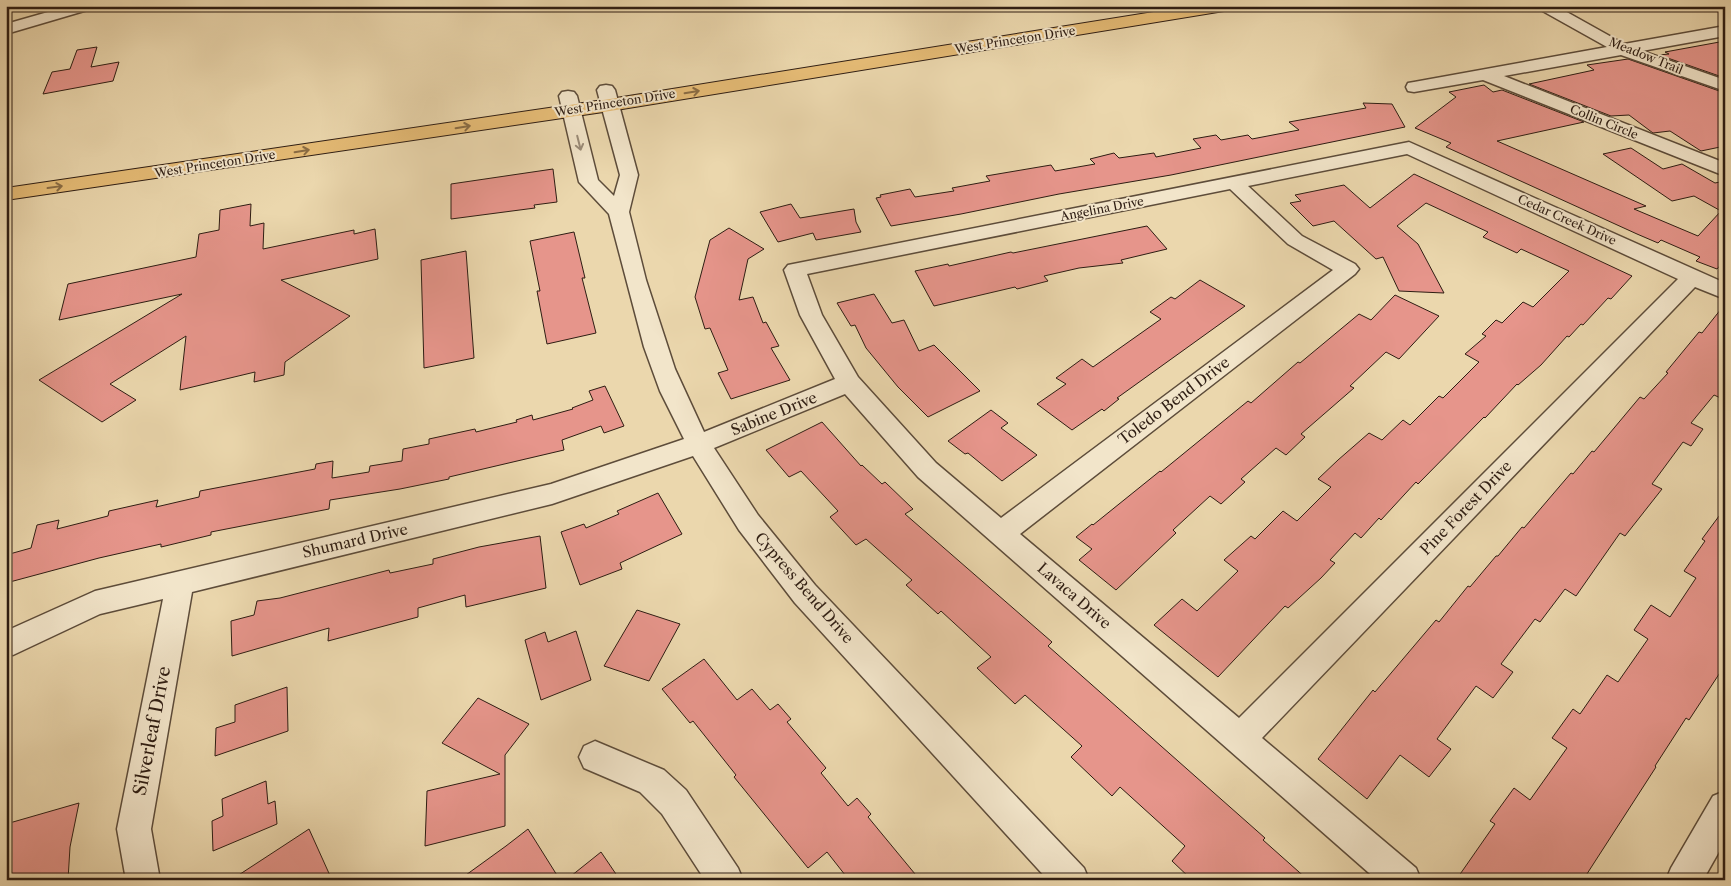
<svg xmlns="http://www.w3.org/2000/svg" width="1731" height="886" viewBox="0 0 1731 886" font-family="'Libre Caslon Text',serif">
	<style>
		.building { fill: #e6958b; stroke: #2e1d13 }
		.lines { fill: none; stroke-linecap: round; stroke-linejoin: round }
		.street-casing { stroke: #5d4c3a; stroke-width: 3 }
		.highway-casing { stroke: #2e1d13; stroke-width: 2 }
		.street { fill: #f2e5ca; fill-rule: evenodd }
		.highway { fill: #e6bc76; fill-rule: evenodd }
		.oneway { stroke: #8a6c44 }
		.oneway2 { stroke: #9a8b78 }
		.labels { text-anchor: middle; stroke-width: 4; stroke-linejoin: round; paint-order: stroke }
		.far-street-label { font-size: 12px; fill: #2e1d13; stroke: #f2e5ca }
		.street-label { font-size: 15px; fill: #2e1d13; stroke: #f2e5ca }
		.near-street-label { font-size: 18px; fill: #2e1d13; stroke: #f2e5ca }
	</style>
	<rect width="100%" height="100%" fill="#ebd7ad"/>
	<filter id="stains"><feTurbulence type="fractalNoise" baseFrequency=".004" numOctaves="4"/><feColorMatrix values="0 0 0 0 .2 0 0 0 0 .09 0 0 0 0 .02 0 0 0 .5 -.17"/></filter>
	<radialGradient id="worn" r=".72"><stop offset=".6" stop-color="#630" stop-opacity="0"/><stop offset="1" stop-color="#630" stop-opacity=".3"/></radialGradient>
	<g class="building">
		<path d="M1725 41V78L1659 55 1669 54 1665 52Z"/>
		<path d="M97 47 91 67 119 62 113 81 43 94 52 72 70 69 77 50Z"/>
		<path d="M1628 59 1725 93V146L1701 151 1670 131 1653 133 1629 115 1611 116 1529 84 1594 70 1587 65Z"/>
		<path d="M1484 85 1493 92 1502 90 1584 122 1497 141 1646 206 1634 209 1698 236 1721 211 1694 196 1672 201 1603 154 1631 148 1663 169 1682 164 1715 183 1725 181V260L1717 269 1696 261 1700 257 1661 240 1658 243 1637 234 1446 147 1451 143 1415 128 1456 97 1449 92Z"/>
		<path d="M1363 103 1392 104 1405 127 1171 175 1059 194 961 214 891 226 876 198 881 197 880 195 910 189 915 197 954 191 952 188 990 181 986 176 1051 165 1055 171 1095 164 1090 159 1114 153 1119 158 1154 153 1156 157 1201 148 1193 139 1216 135 1221 140 1248 135 1252 139 1299 130 1289 122 1366 108Z"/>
		<path d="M553 169 557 202 534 205 535 208 451 219V184Z"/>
		<path d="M1414 174 1632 276 1611 299 1608 298 1583 325 1581 324 1569 337 1567 336 1541 365 1518 385 1517 384 1485 418 1484 417 1418 484 1416 482 1381 520 1379 518 1361 538 1355 533 1330 560 1335 563 1321 578 1288 608 1285 606 1218 677 1154 625 1182 599 1197 611 1238 571 1224 560 1251 536 1255 539 1283 511 1297 521 1331 487 1318 479 1338 460 1369 433 1382 440 1403 420 1410 425 1439 396 1443 398 1479 362 1465 354 1486 336 1482 334 1496 320 1502 323 1523 302 1533 307 1569 271 1521 249 1517 253 1483 237 1488 232 1426 203 1397 226 1418 244 1444 293 1399 291 1383 257 1376 259 1334 221 1313 226 1290 203 1301 201 1295 195 1344 185 1370 208Z"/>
		<path d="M251 204 250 226 264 223 263 249 354 230V234L375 229 378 259 281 280 350 316 285 362 284 375 254 382 255 372 180 390 186 336 110 384 136 400 102 422 39 380 182 294 59 320 68 284 196 257 199 234 219 230 220 210Z"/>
		<path d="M791 204 800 218 854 209 856 222 861 232 816 240 813 233 778 242 760 212Z"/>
		<path d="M1147 226 1167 249 1121 260 1123 263 1079 268 1044 276 1048 281 1017 289 1015 287 934 306 915 271 948 264 949 266 1011 252 1013 253Z"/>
		<path d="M729 228 764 249 748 259 739 300 753 297 763 323 766 322 779 346 771 348 790 380 731 399 718 373 728 370 710 328 705 329 695 297 710 240Z"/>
		<path d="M574 232 585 278H582L596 333 547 344 537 291H540L530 241Z"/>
		<path d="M466 251 474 358 424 368 421 260Z"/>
		<path d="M1200 280 1245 306 1117 398 1119 399 1104 411 1102 409 1072 430 1037 404 1066 384 1056 378 1082 359 1093 367 1161 319 1150 312 1171 297 1175 299Z"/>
		<path d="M874 294 892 323 904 320 919 351 934 345 980 391 928 417 898 387 866 348 855 325 851 326 837 303Z"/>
		<path d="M1395 295 1439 316 1399 359 1386 352 1350 386 1354 388 1301 434 1305 437 1286 455 1276 448 1241 479 1245 482 1221 504 1210 496 1173 530 1176 533 1116 590 1079 560 1092 549 1076 537 1092 524 1093 525 1160 471 1161 472 1248 401 1251 403 1298 362 1300 363 1359 314 1371 320Z"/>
		<path d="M1725 304V400L1714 395 1691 423 1703 429 1691 446 1683 442 1652 484 1662 489 1625 536 1620 533 1576 596 1565 589 1540 622 1535 619 1501 664 1513 672 1493 698 1476 686 1437 739 1451 749 1429 777 1400 755 1367 799 1318 759 1373 690 1375 692 1436 620 1439 622 1468 586 1470 587 1496 556H1498L1522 527 1524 528 1571 473 1573 474 1592 451 1594 452 1640 397 1644 399 1668 373 1666 372 1699 332 1702 333Z"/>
		<path d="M605 386 624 426 604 433 601 426 562 440 564 450 449 477V479L400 489 330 500 329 509 211 532V535L161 547V544L99 558 6 583V555L31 548 37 525 59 520 57 529 108 516 109 511 158 500 156 507 199 497 200 491 315 469 316 464 333 461 332 478 369 472 370 466 402 461 403 449 429 444V439L475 429 476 432 517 422 516 420 532 415 533 420 573 409 572 408 593 400 589 391Z"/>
		<path d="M991 410 1008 423 1001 428 1037 455 1002 481 968 453 965 454 948 441Z"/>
		<path d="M822 422 861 466 862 465 882 484 885 482 913 509 905 514 1052 642 1048 646 1265 838 1263 840 1308 880H1192L1172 861 1185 846 1120 787 1112 796 1071 757 1082 746 1025 695 1015 704 977 668 991 657 941 611 938 614 906 585 912 580 866 539 856 545 830 517 838 511 801 471 789 477 766 450Z"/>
		<path d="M658 493 682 534 620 563 622 569 580 585 561 532 584 524 586 528 619 514 617 511Z"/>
		<path d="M1725 508V665L1689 720 1686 718 1655 766 1656 767 1583 880H1456L1495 824 1490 821 1514 788 1530 800 1567 748 1552 738 1573 709 1580 714 1607 675 1618 682 1648 639 1634 630 1651 605 1670 617 1696 578 1684 571 1705 541 1702 539Z"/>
		<path d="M540 536 546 588 466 607 465 595 418 608V617L328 641 329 628 232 656 231 621 254 615 257 601 280 598 389 570 390 573 433 564V559L479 547Z"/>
		<path d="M637 610 680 624 649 681 604 666Z"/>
		<path d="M576 631 591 680 541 700 525 640 545 632 548 642Z"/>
		<path d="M704 659 737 700 752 689 770 710 778 704 791 719 787 722 826 768 821 773 848 806 857 798 871 814 868 817 920 880H849L827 852 808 868 734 777 736 775 693 721 690 723 662 689Z"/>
		<path d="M287 687 288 731 215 756 216 728 235 722V705Z"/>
		<path d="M478 698 529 724 505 755V826L425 846 427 791 500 774 442 743Z"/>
		<path d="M266 781 268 804 275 801 277 824 213 851 212 821 223 816 222 799Z"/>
		<path d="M79 803 70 847 68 880H6V824Z"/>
		<path d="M309 829 332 880H231L280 848Z"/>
		<path d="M528 829 560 880H459L506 846Z"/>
		<path d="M601 852 620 880H566Z"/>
	</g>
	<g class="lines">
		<g class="street-casing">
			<g id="street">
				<path d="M69 6H93L91 9 6 34V24Z"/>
				<path d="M1537 6H1556L1624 44 1725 26V36L1642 51 1725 80V91L1621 55 1504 76 1725 163V176L1483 80 1414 92 1408 91 1406 87 1408 83 1414 82 1607 47 1539 9Z"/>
				<path d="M606 85 612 86 615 90 638 175 629 212 646 280 675 369 704 432 835 379 800 315 784 270 788 265 1409 142 1725 283V299L1695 287 1262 738 1416 868 1421 880H1377L918 477 845 394 714 448 758 515 815 585 1084 868 1089 880H1048L795 603 739 530 693 456 552 504 192 592 151 829 160 880H126L117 829 163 599 100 614 13 655 6 653V631L95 591 551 484 684 439 660 391 644 347 609 214 579 182 559 96 562 92 568 91 574 92 577 96 598 180 614 196 620 175 597 90 600 86ZM1407 154 1678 279 1239 718 1020 534 1355 274 1359 269 1355 264 1302 236 1248 186ZM1230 189 1288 244 1333 270 1001 518 936 463 858 377 822 315 807 274Z"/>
				<path d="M595 741 664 770 686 790 738 868 743 880H705L662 814 640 792 584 768 579 757 584 746Z"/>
				<path d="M1725 791V841L1703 880H1666L1671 868 1713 796Z"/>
			</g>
		</g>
		<g class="highway-casing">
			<path id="highway" d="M1191 6H1232L1230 10 1224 11 610 111 6 200V188L610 99Z"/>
		</g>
		<use href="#street" class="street"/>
		<use href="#highway" class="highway"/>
	</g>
	<defs><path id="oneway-shaft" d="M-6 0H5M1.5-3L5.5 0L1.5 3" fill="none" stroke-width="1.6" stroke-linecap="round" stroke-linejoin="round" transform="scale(1.25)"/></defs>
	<g class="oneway">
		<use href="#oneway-shaft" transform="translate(692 92) rotate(-9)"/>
		<use href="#oneway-shaft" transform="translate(463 127) rotate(-9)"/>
		<use href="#oneway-shaft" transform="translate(302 151) rotate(-9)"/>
		<use href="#oneway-shaft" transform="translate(55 187) rotate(-8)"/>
	</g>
	<use class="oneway2" href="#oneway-shaft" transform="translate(579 143) rotate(76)"/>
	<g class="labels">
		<g class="far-street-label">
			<text transform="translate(1015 40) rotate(-9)" y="4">West Princeton Drive</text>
			<text transform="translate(1646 56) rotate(22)" y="4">Meadow Trail</text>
			<text transform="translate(615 103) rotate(-9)" y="4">West Princeton Drive</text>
			<text transform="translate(1604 122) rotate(22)" y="4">Collin Circle</text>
			<text transform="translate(215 164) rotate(-9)" y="4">West Princeton Drive</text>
			<text transform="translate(1102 209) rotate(-11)" y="4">Angelina Drive</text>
			<text transform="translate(1567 220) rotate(24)" y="4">Cedar Creek Drive</text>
		</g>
		<g class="street-label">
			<text transform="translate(1174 401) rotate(-37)" y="5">Toledo Bend Drive</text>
			<text transform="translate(774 414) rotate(-22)" y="5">Sabine Drive</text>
			<text transform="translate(1466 508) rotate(-46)" y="5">Pine Forest Drive</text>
			<text transform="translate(355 541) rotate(-13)" y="5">Shumard Drive</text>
			<text transform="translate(804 588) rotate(49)" y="5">Cypress Bend Drive</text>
			<text transform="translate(1074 596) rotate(41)" y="5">Lavaca Drive</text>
		</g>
		<g class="near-street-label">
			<text transform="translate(152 731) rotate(-79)" y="6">Silverleaf Drive</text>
		</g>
	</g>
	<rect width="1731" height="886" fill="none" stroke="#ebd7ad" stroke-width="25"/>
	<rect x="8" y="8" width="1716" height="871" fill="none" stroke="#2e1d13" stroke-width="2.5"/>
	<rect x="12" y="12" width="1706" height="861" fill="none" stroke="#2e1d13"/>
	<rect width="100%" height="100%" filter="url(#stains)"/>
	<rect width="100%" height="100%" fill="url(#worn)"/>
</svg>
